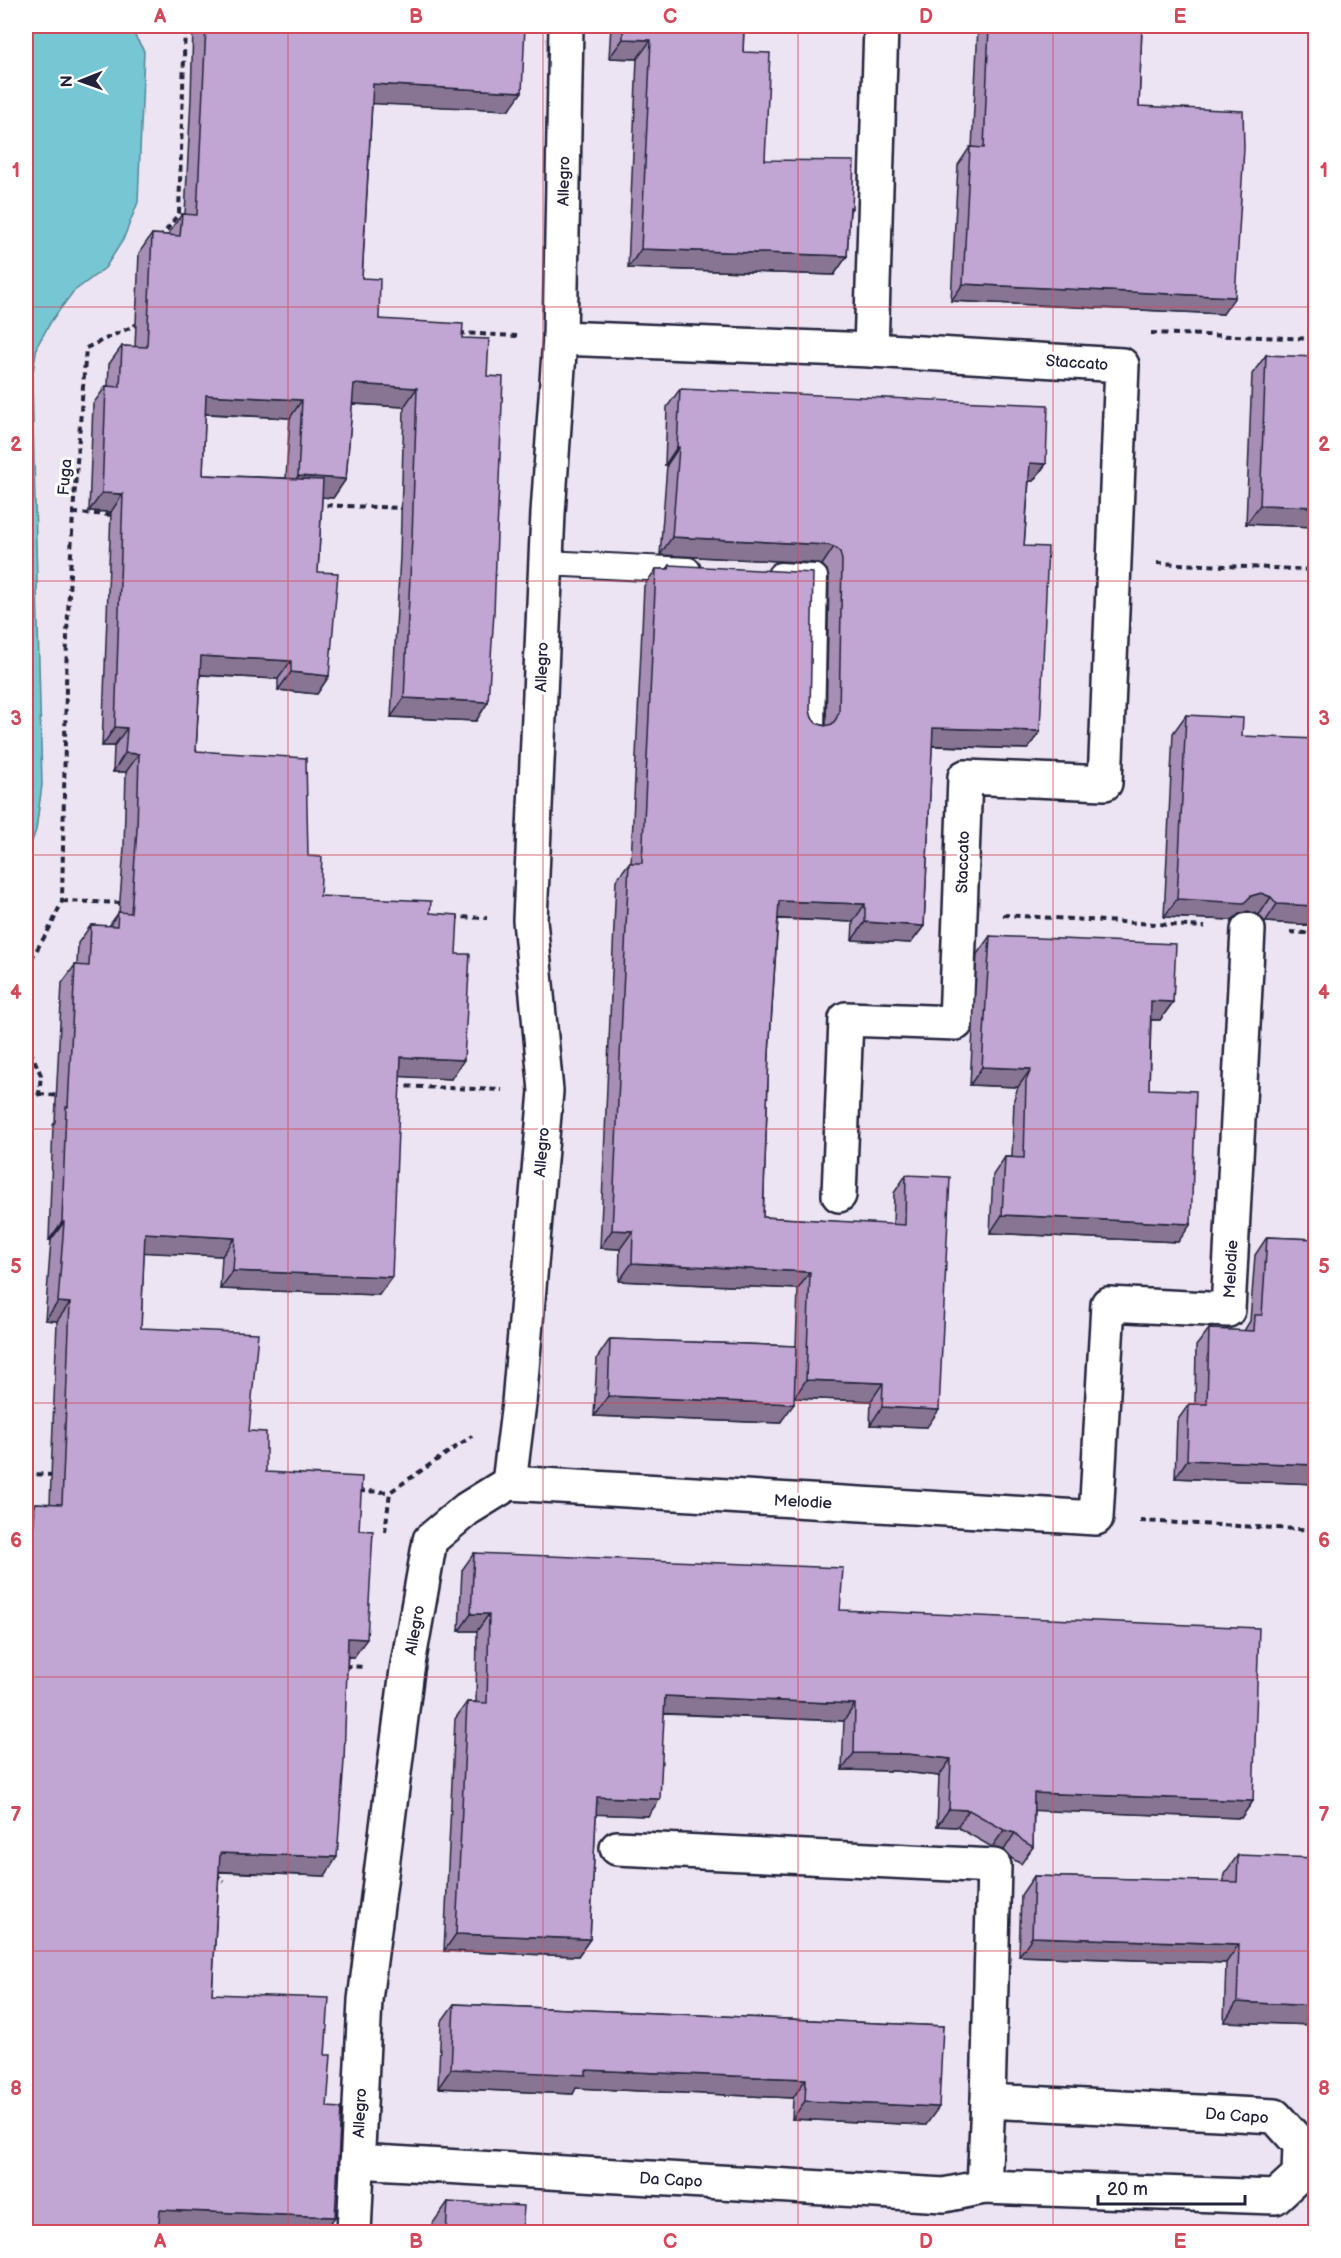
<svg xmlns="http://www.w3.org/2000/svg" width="1341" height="2258" viewBox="0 0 1341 2258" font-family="'Balsamiq Sans',sans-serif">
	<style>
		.water { fill: #77c6d4; stroke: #558497; stroke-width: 1.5 }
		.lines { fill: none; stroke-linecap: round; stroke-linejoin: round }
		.lane-casing { stroke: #22223b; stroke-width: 28 }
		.street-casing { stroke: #22223b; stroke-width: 38 }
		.path { stroke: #22223b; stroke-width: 4; stroke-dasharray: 6 4.5; stroke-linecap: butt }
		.lane { stroke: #fff; stroke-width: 24 }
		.street { stroke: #fff; stroke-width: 33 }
		.wall { fill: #a68eb5; stroke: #22223b; stroke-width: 1.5; fill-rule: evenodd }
		.shaded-wall { fill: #877493; stroke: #22223b; stroke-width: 1.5 }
		.building { fill: #c1a5d2; stroke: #22223b; stroke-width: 1.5 }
		.grid { fill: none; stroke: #d1495b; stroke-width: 1.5; stroke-opacity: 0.55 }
		.labels { text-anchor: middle; stroke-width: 6; stroke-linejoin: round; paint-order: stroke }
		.street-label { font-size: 16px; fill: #22223b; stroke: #fff }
		.neatline { fill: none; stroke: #d1495b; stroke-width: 2 }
		.grid-label { font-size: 20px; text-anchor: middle; font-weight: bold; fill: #d1495b }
	</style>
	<rect width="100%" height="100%" fill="#ece4f2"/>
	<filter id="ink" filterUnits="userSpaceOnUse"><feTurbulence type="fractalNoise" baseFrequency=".0167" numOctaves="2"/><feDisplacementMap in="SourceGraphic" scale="12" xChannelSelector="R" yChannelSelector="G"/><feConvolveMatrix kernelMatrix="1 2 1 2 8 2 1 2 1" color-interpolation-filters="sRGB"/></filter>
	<g filter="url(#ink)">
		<path class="water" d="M26 26H129L144 51 138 202 123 240 105 268 73 292 52 320 37 346 32 379 42 785 36 830 26 858Z"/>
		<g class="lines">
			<g class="lane-casing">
				<g id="lane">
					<path d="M546 563 688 570"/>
					<path d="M780 575 815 577 812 729"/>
				</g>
			</g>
			<g class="street-casing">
				<g id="street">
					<path d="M560 338 871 350 1122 365 1105 783 965 777 956 1023 846 1019 839 1195"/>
					<path d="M871 350 881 26"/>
					<path d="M509 1483 1096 1518 1108 1304 1228 1310 1248 930"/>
					<path d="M617 1848 994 1866 988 2101"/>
					<path d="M357 2161 944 2195 984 2187 988 2101 1275 2116 1300 2144 1299 2175 1275 2197 984 2187"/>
					<path d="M354 2232 365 2000 407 1670 430 1540 467 1509 509 1483 519 1403 546 1091 530 920 548 513 560 338 566 26"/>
				</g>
			</g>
			<g class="path">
				<path d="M160 239 179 213 185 26"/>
				<path d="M459 333 517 336"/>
				<path d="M1151 333 1316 339"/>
				<path d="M316 505 405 508"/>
				<path d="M73 513 114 515"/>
				<path d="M1157 563 1316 570"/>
				<path d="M62 901 124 903"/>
				<path d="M1003 915 1205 927"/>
				<path d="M453 917 487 918"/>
				<path d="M1290 932 1305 933V922"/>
				<path d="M26 968 52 924 62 901 67 634 73 513 86 348 140 323"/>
				<path d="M26 1041 41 1075 39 1094 26 1102"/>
				<path d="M396 1086 502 1090"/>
				<path d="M39 1094 62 1096"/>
				<path d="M26 1383 29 1388 26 1474"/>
				<path d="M26 1474 55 1475"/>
				<path d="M359 1491 390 1492"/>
				<path d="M1140 1521 1316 1530"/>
				<path d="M385 1532 390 1492 472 1436"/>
				<path d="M345 1666 365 1667"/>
				<path d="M216 1874 224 1882"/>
			</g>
			<use href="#lane" class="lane"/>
			<use href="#street" class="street"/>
		</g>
		<g class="wall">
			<path d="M193 26H525L509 110 372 103 362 278 379 319 462 338 487 376 488 702 476 721 391 717 400 556 404 407 352 404 346 479 333 498 322 497 318 572 329 676 317 694 278 690V679L200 675 196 751 308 856 320 896 430 913 451 1079 400 1076 379 1295 220 1289 222 1256 144 1252 141 1328 249 1431 266 1472 359 1530 354 1657H348L325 1876 219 1872 212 1994 248 2232 159 2228 26 2232V1517L35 1503 50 1504 57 1321 45 1320 51 1240H49L53 1125 55 1122 62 983 75 965H77L78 943 91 925 109 926 119 912 124 848 126 772H113L114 746H102L111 512 89 511 93 404 106 386H108L109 364 122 346 135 347 139 253 152 234 169 235V232L182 214H185L191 98ZM205 414 290 418 286 478 203 475Z"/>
			<path d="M611 26H744L743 52 765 160 852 208 850 211 847 256 834 275 628 268 637 59 609 58Z"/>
			<path d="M978 26H1142L1139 106 1223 314 951 301 958 165 970 147 972 148Z"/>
			<path d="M1316 266V324H1313Z"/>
			<path d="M1266 355 1316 527 1246 524 1252 374Z"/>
			<path d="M680 389 1046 464 1033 481H1029L1024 546 1040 731 1028 749 932 746 924 926 911 943 852 940 853 922 778 919 769 1053 763 1217 893 1225 894 1193 906 1175 927 1427 870 1425 871 1401 794 1398 780 1423 594 1416 597 1358 610 1339 796 1346 798 1289 619 1281 620 1249 600 1248 616 880 629 863H631L644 586 656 569H667L670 565 810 711 812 718 816 723 825 726 826 725 829 577 827 570 822 565 816 563 660 555 667 465H665L667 407Z"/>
			<path d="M1186 715 1242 736 1316 925 1265 922 1259 915 1248 911 1239 914 1232 920 1164 917 1173 733Z"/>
			<path d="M990 936 1173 1002 1160 1020H1151L1149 1089 1178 1242 990 1233 993 1175 1005 1157H1012L1014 1099 1018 1087 970 1085 977 954Z"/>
			<path d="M1316 1189V1484L1175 1478 1177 1421 1189 1404H1195L1196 1346 1209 1329 1244 1331 1250 1321 1255 1255 1267 1237 1313 1239Z"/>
			<path d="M474 1553 840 1610 1253 1801 1241 1818 1034 1810 1033 1847 1021 1864 1011 1858 1004 1850 992 1847 957 1827 937 1826 939 1776 896 1771 842 1770 844 1721 664 1714 648 1816 596 1814 590 1939 578 1956 444 1951 455 1719 467 1702H476L477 1631H459L462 1570Z"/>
			<path d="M1238 1855 1316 2025 1224 2022 1226 1963 1019 1956 1021 1895 1034 1876 1224 1882V1874Z"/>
			<path d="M454 2004 943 2026 926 2125 792 2119 793 2098 576 2088 573 2094 438 2088 441 2022Z"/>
			<path d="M448 2202 522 2232H428V2230Z"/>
		</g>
		<g class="shaded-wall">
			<path d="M623 39 651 40 637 59 609 58Z"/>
			<path d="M373 84 522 92 509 110 360 103Z"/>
			<path d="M641 249 847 256 834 275 628 268Z"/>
			<path d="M963 284 1235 297 1223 314 951 301Z"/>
			<path d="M354 384 417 388 404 407 341 403Z"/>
			<path d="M206 395 302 400 290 418 193 413Z"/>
			<path d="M677 447H679L667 465H665Z"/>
			<path d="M1030 463 1046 464 1033 481H1018Z"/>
			<path d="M298 476 346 479 333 498 285 494Z"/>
			<path d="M102 493 123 494 111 512 89 511Z"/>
			<path d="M1260 505 1316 507V527L1246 524Z"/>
			<path d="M672 537 828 545 834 547 822 565 816 563 660 555Z"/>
			<path d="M201 656 291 661 278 679 188 674Z"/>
			<path d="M291 672 329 676 317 694 278 690Z"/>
			<path d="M404 698 488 702 476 721 391 717Z"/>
			<path d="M115 727 127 728 114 746H102Z"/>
			<path d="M933 728 1040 731 1028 749 920 745Z"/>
			<path d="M125 753 139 754 126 772H113Z"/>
			<path d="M1261 893 1271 897 1259 915 1248 911 1239 914 1232 920 1164 917 1177 899 1251 896Z"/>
			<path d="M779 901 865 904 853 922 767 918Z"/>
			<path d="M1277 904 1316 906V925L1265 922Z"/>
			<path d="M865 922 924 926 911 943 852 940Z"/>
			<path d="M1151 1001 1173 1002 1160 1020 1139 1019Z"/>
			<path d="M401 1057 464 1060 451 1079 388 1076Z"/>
			<path d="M982 1067 1031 1069 1018 1087 970 1085Z"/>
			<path d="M1002 1215 1191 1224 1178 1242 990 1233Z"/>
			<path d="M62 1222H64L51 1240H49Z"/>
			<path d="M612 1230 633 1231 620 1249 600 1248Z"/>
			<path d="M145 1233 235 1238 222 1256 132 1252Z"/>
			<path d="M632 1263 810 1272 798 1289 619 1281Z"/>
			<path d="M233 1271 392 1277 379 1295 220 1289Z"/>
			<path d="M58 1302 70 1303 57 1321 45 1320Z"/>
			<path d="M806 1380 883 1383 871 1401 794 1398Z"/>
			<path d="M608 1396 794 1404 780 1423 594 1416Z"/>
			<path d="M882 1407 939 1410 927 1427 870 1425Z"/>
			<path d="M1187 1460 1316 1465V1484L1175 1478Z"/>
			<path d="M471 1614H489L477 1631H459Z"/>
			<path d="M348 1638 367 1639 354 1657 336 1656Z"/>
			<path d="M665 1696 855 1704 844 1721 653 1713Z"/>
			<path d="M854 1753 908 1754 951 1759 939 1776 896 1771 842 1770Z"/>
			<path d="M26 1788H30L26 1794Z"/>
			<path d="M1034 1793 1253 1801 1241 1818 1022 1810Z"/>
			<path d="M597 1797 660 1799 648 1816 585 1814Z"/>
			<path d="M949 1809 969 1810 957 1827 937 1826Z"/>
			<path d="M1004 1830 1015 1833 1004 1850 992 1847Z"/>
			<path d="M220 1853 337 1857 325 1876 207 1871Z"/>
			<path d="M456 1934 590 1939 578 1956 444 1951Z"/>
			<path d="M1032 1937 1239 1944 1226 1963 1019 1956Z"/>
			<path d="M1237 2002 1316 2006V2025L1224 2022Z"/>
			<path d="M451 2069 586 2070 806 2079 793 2098 576 2088 573 2094 438 2088Z"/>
			<path d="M805 2101 939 2107 926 2125 792 2119Z"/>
			<path d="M160 2210 335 2217 324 2232H248L147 2228Z"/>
		</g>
		<g class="building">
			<path d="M206 26H525L522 92 373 84 362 278 380 279 379 319 463 324 462 338 489 339 487 376 503 377 494 613 488 702 404 698 412 537 417 388 354 384 346 479 298 476 302 400 206 395 203 475 323 480 318 572 338 573 329 676 291 672V661L201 656 196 751 306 758 308 856 322 857 320 896 431 901 430 913 458 915 456 954H470L464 1060 401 1057 392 1277 233 1271 235 1238 145 1233 141 1328 258 1333 249 1431 266 1432V1472L362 1477 359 1530 373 1531 367 1639 348 1638 344 1761 337 1857 220 1853 212 1994 329 1998 325 2055H331L327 2107 341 2108 335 2217 160 2210 158 2232H26V1906L27 1891 30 1788H26V1542L33 1543 35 1503 62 1504 70 1303 58 1302 64 1222H62L66 1107H68L75 965 89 966 91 925 117 926 118 912 131 913 137 829 139 754 125 753 127 728 115 727 123 494 102 493 106 386 120 387 122 346 147 347 152 234 180 236 182 214 197 215Z"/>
			<path d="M623 26H744L743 52 770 53 765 160 854 161 852 208 850 207 847 256 641 249 651 40 623 39Z"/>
			<path d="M989 26H1142L1139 106 1243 111 1244 148 1235 297 963 284 970 147 984 148Z"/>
			<path d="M1266 355 1316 357V507L1260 505Z"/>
			<path d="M680 389 1048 405 1046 464 1030 463 1024 546 1048 547 1040 731 933 728 924 926 865 922V904L779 901 769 1053 763 1217 905 1225 906 1175 950 1177 939 1410 882 1407 883 1383 806 1380 810 1272 632 1263 633 1231 612 1230 629 863H642L656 569H669L670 565 813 573 810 711 812 718 816 723 825 726 832 724 836 719 839 712 842 560 840 552 834 547 828 545 672 537 679 447H677Z"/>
			<path d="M1186 715 1243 718 1242 736 1316 739V906L1277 904 1271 897 1261 893 1251 896 1244 903 1177 899Z"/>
			<path d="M990 936 1176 944 1173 1002 1151 1001 1149 1089 1196 1091 1191 1224 1002 1215 1005 1157 1024 1158 1026 1081 1031 1069 982 1067Z"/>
			<path d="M1267 1237 1316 1239V1465L1187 1460 1189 1404H1207L1209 1329 1254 1331 1255 1315H1262Z"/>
			<path d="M610 1339 796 1346 794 1404 608 1396Z"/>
			<path d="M474 1553 843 1568 840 1610 1259 1628 1253 1801 1034 1793 1033 1847 1023 1841 1015 1833 1004 1830 969 1810 949 1809 951 1759 908 1754 854 1753 855 1704 665 1696 660 1799 597 1797 590 1939 456 1934 467 1702 487 1703 489 1614H471Z"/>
			<path d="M1238 1855 1316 1858V2006L1237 2002 1239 1944 1032 1937 1034 1876 1237 1882Z"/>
			<path d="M454 2004 943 2026 939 2107 805 2101 806 2079 586 2070V2075L451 2069Z"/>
			<path d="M448 2202 524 2206 522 2232H446Z"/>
		</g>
	</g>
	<path class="grid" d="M288 26V2232M543 26V2232M798 26V2232M1053 26V2232M26 307H1316M26 581H1316M26 855H1316M26 1129H1316M26 1403H1316M26 1677H1316M26 1951H1316"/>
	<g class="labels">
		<g class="street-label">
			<text transform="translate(563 181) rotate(-89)" y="6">Allegro</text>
			<text transform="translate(1077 362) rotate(4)" y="6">Staccato</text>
			<text transform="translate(64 477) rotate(-85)" y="6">Fuga</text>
			<text transform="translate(541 667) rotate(-88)" y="6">Allegro</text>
			<text transform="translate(962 862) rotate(-88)" y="6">Staccato</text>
			<text transform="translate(541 1152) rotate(-85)" y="6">Allegro</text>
			<text transform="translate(1230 1269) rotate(-87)" y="6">Melodie</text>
			<text transform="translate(803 1501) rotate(3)" y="6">Melodie</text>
			<text transform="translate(414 1630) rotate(-80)" y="6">Allegro</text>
			<text transform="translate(359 2113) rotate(-87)" y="6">Allegro</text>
			<text transform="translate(1237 2115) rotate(4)" y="6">Da Capo</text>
			<text transform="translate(671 2179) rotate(3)" y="6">Da Capo</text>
		</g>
	</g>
	<rect width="1341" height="2258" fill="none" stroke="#fff" stroke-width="66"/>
	<g transform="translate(81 81) rotate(269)" stroke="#ffffff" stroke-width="4.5" paint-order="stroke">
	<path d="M0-4.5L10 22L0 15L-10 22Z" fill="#22223b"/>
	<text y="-9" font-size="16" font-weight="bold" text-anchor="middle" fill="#22223b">N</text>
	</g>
	<path d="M1098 2195v9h147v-9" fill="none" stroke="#22223b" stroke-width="3"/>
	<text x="1107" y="2195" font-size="18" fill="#22223b" stroke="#ffffff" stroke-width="4.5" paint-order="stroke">20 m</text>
	<rect x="33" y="33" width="1275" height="2192" class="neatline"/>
	<g class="grid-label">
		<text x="160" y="23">A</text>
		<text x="416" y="23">B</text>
		<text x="670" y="23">C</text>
		<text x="926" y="23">D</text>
		<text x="1180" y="23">E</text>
		<text x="16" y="177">1</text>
		<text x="1324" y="177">1</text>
		<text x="16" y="451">2</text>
		<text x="1324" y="451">2</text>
		<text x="16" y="725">3</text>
		<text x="1324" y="725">3</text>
		<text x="16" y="999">4</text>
		<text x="1324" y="999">4</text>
		<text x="16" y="1273">5</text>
		<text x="1324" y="1273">5</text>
		<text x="16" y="1547">6</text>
		<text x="1324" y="1547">6</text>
		<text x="16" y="1821">7</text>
		<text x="1324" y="1821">7</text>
		<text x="16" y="2095">8</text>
		<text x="1324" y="2095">8</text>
		<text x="160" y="2248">A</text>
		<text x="416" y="2248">B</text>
		<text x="670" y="2248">C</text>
		<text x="926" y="2248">D</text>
		<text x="1180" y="2248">E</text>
	</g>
</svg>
